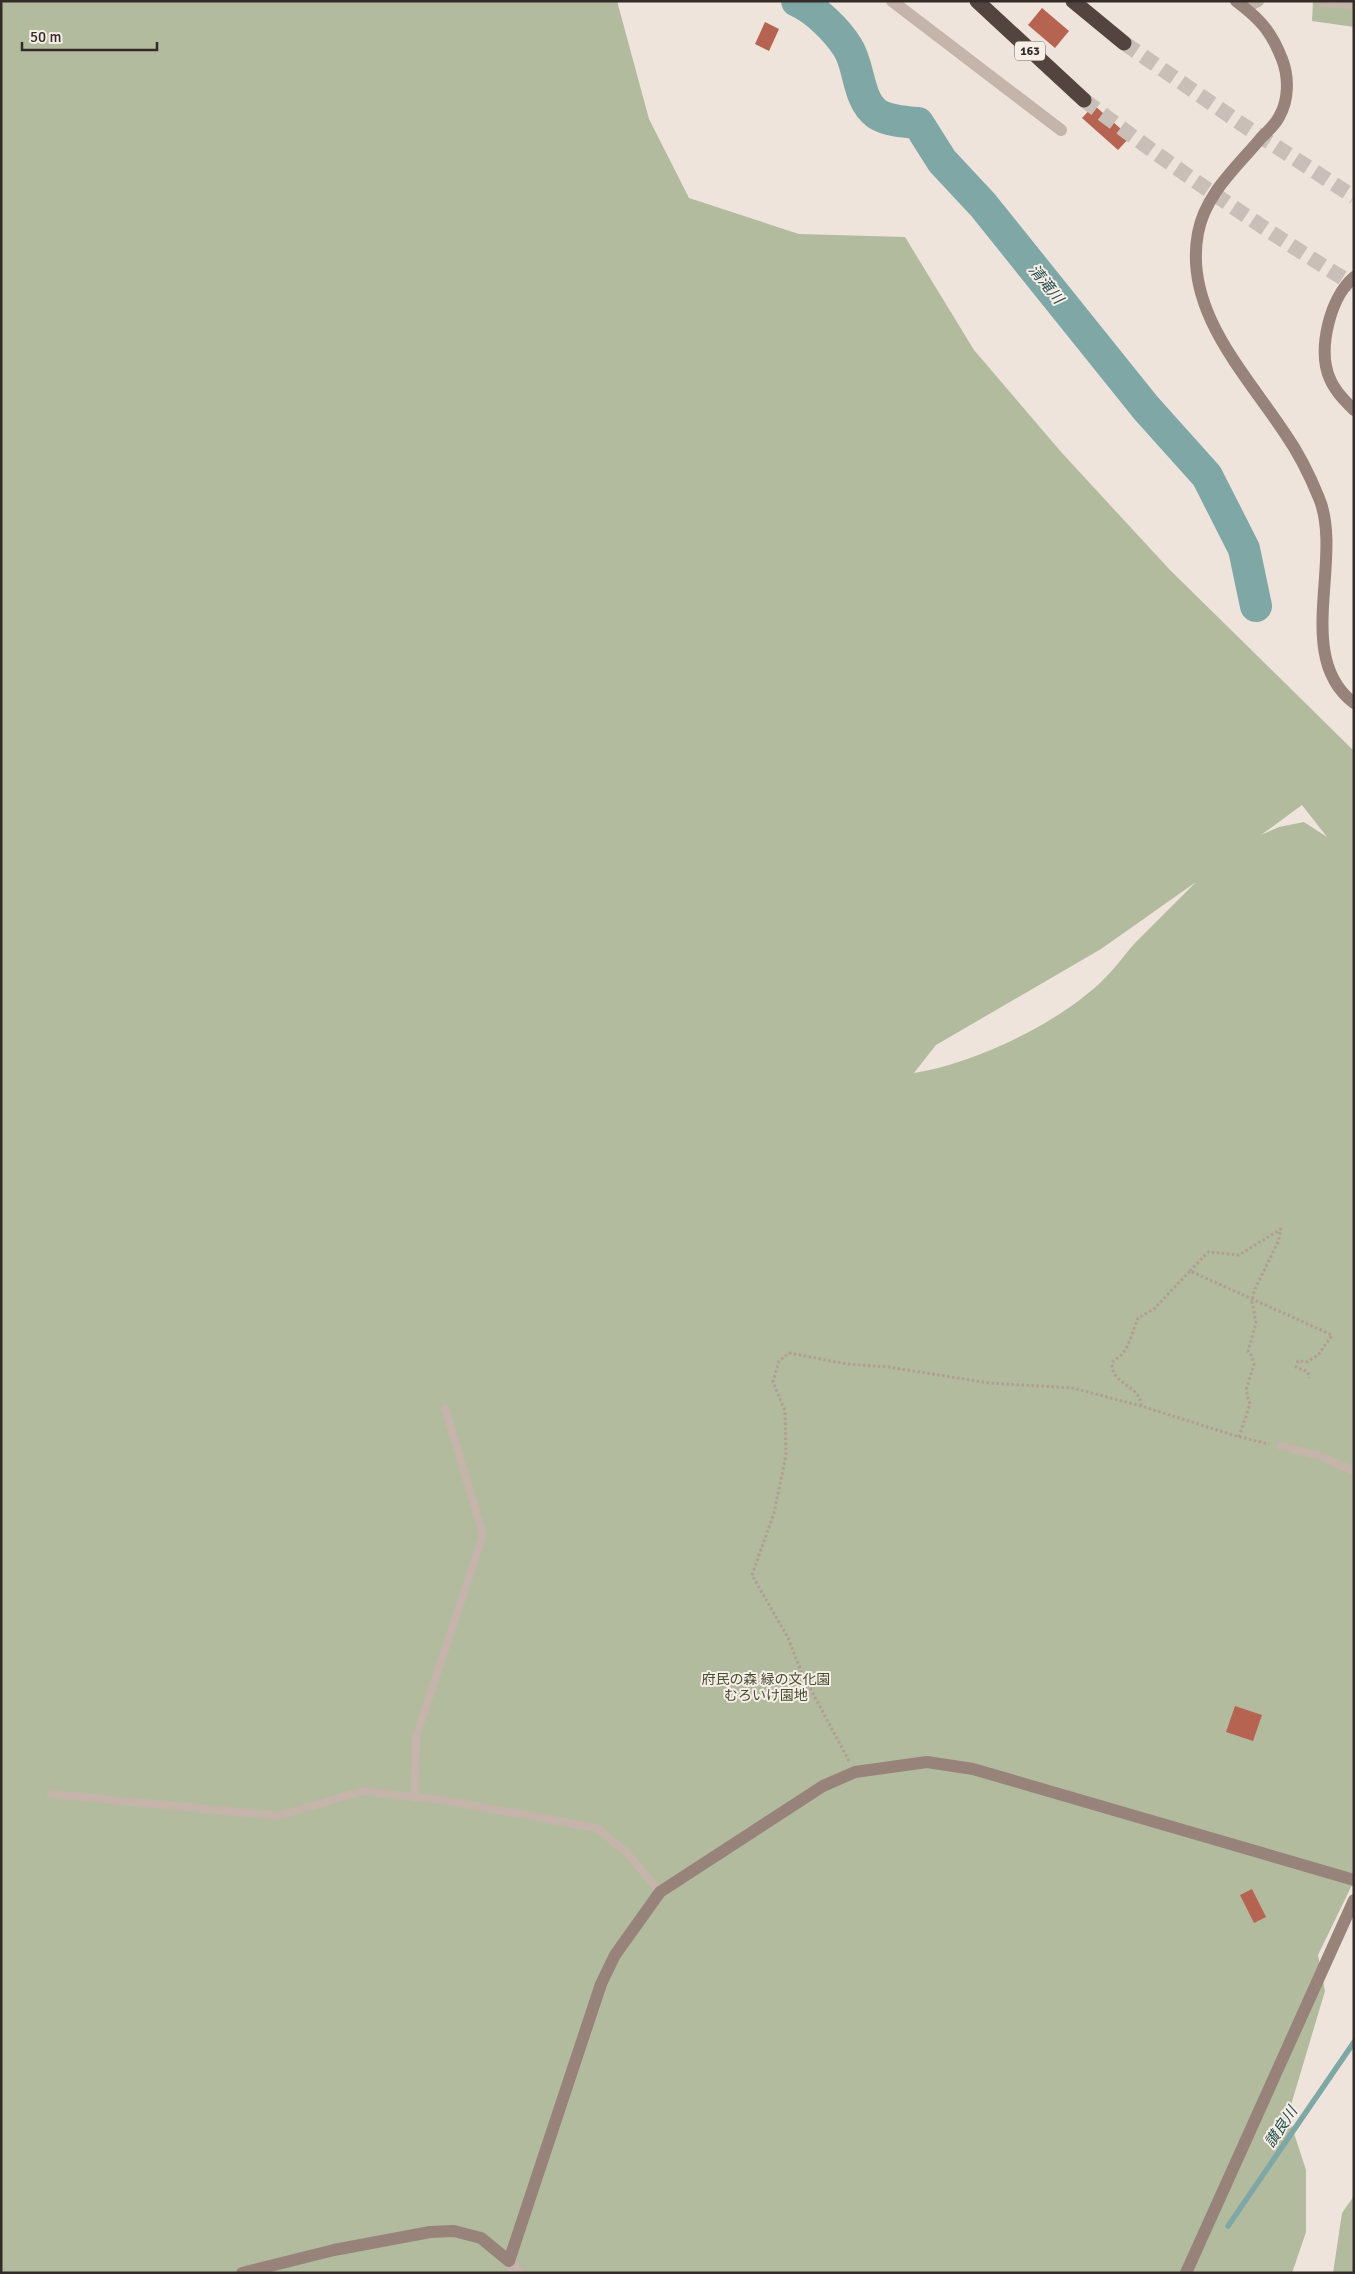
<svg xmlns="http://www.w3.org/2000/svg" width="1355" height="2274" viewBox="0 0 1355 2274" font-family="Signika,'Noto Sans JP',sans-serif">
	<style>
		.green { fill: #b3bb9e; fill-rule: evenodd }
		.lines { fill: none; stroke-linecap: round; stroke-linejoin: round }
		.stream { stroke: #7ea7a6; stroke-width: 5.5 }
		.river { stroke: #7ea7a6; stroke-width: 32 }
		.building { fill: #b66352 }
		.highway-tunnel { stroke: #c9bfb8; stroke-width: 15; stroke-dasharray: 15 8; stroke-linecap: butt }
		.path { stroke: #b09e94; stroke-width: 3; stroke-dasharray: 2.5 2.5; stroke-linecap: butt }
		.lane { stroke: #c5b4a9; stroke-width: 8 }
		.street { stroke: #c5b4a9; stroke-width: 12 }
		.secondary { stroke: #98837b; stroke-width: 12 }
		.highway { stroke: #534440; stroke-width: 15 }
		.labels { text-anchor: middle; stroke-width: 4; stroke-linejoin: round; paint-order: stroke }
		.shield { fill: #f6eee7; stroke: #6e6661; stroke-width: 1 }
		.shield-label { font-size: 12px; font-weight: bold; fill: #332b28 }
		.park-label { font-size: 14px; fill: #454e2f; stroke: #f6eee7 }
		.water-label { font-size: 15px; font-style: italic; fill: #234f4e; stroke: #f6eee7 }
	</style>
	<rect width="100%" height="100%" fill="#eee4dc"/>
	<g class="green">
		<path d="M1 1H617L649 119 689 198 799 234 905 237 974 350 1062 453 1170 570 1354 751V1881L1318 1955 1325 1991 1288 2115 1306 2170V2232L1292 2273H1ZM1302 805 1327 837 1304 822 1279 827 1261 835ZM1196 882C1176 902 1156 922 1136 942 1124 955 1114 970 1101 982 1057 1024 973 1064 914 1073L936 1045 1101 949Z"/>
		<path d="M1313 1H1354V27L1312 21Z"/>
		<path d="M1354 2196V2273H1333L1342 2213Z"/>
	</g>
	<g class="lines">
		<path class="stream" d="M1228 2226 1354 2042"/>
		<path class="river" d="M797 1C815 9 837 30 848 48 860 67 857 99 877 114 888 121 905 122 918 123L942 161 983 205 1146 408 1207 476 1244 549 1256 606"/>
	</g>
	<g class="building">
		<path d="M1042 8 1069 31 1055 48 1028 25Z"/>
		<path d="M765 22 779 29 769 51 755 44Z"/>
		<path d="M1094 105 1130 137 1118 150 1082 118Z"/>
		<path d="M1235 1706 1262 1715 1253 1741 1226 1732Z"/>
		<path d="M1252 1889 1266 1917 1254 1923 1240 1895Z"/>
	</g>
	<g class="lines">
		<g class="highway-tunnel">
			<path d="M1124 43 1243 125 1354 197"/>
			<path d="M1084 100C1171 166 1261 228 1354 285"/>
		</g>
		<g class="path">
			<path d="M1190 1271 1208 1252 1239 1255 1281 1229 1278 1242 1254 1291 1252 1302 1256 1323 1248 1351 1252 1356 1254 1364 1246 1390 1250 1404 1239 1437"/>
			<path d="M1141 1406C1142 1387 1113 1384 1112 1366 1111 1360 1119 1358 1122 1354 1130 1345 1133 1330 1138 1318L1154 1309 1190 1271 1332 1335 1319 1354 1307 1362 1298 1361 1296 1367 1308 1372 1309 1378"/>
			<path d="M849 1761 801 1671 788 1638 752 1575 774 1513 786 1455 785 1411 773 1382 779 1361 789 1353 847 1364 888 1367 989 1383 1073 1388 1141 1406 1236 1436 1269 1444"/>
		</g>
		<g class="lane">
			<path d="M1281 1446 1323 1457 1354 1471"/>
			<path d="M51 1794 278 1816 363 1791 442 1800 597 1828 627 1853 660 1892"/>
			<path d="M415 1798 416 1737 483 1535 445 1408"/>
		</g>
		<g class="street">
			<path d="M892 1 1061 130"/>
			<path d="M1324 1 1354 3"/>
			<path d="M1245 8 1258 1"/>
			<path d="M509 2261 518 2273"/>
		</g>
		<g class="secondary">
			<path d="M1236 1C1260 19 1271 31 1282 59 1289 77 1289 100 1279 117 1275 125 1267 132 1261 138 1237 167 1205 194 1198 233 1183 311 1247 375 1286 435 1300 455 1310 476 1319 498 1344 559 1293 657 1354 703"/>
			<path d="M1354 277C1330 297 1317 350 1330 379 1335 391 1345 401 1354 410"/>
			<path d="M242 2273 334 2250 430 2232 454 2231 481 2238 509 2261 601 1984 615 1955 660 1892 823 1786 855 1772 927 1762 973 1769 1354 1880"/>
			<path d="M1186 2273 1354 1900"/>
		</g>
		<g class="highway">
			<path d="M977 1 1084 100"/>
			<path d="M1073 1 1124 43"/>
		</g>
	</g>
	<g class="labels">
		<rect class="shield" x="1015" y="41.5" width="30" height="19" rx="4"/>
		<g class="shield-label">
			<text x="1030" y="55">163</text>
		</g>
		<g class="park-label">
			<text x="766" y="1684">府民の森 緑の文化園<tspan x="766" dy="16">むろいけ園地</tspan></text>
		</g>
		<g class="water-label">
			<text transform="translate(1046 284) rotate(51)" y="5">清滝川</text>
			<text transform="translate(1281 2127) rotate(-56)" y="5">讃良川</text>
		</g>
	</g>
	<rect width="1355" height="2274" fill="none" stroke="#332b28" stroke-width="5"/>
	<path d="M22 42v8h135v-8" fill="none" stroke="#332b28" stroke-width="2.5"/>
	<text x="30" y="42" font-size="15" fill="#332b28" stroke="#f6eee7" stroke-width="4" paint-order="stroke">50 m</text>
</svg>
